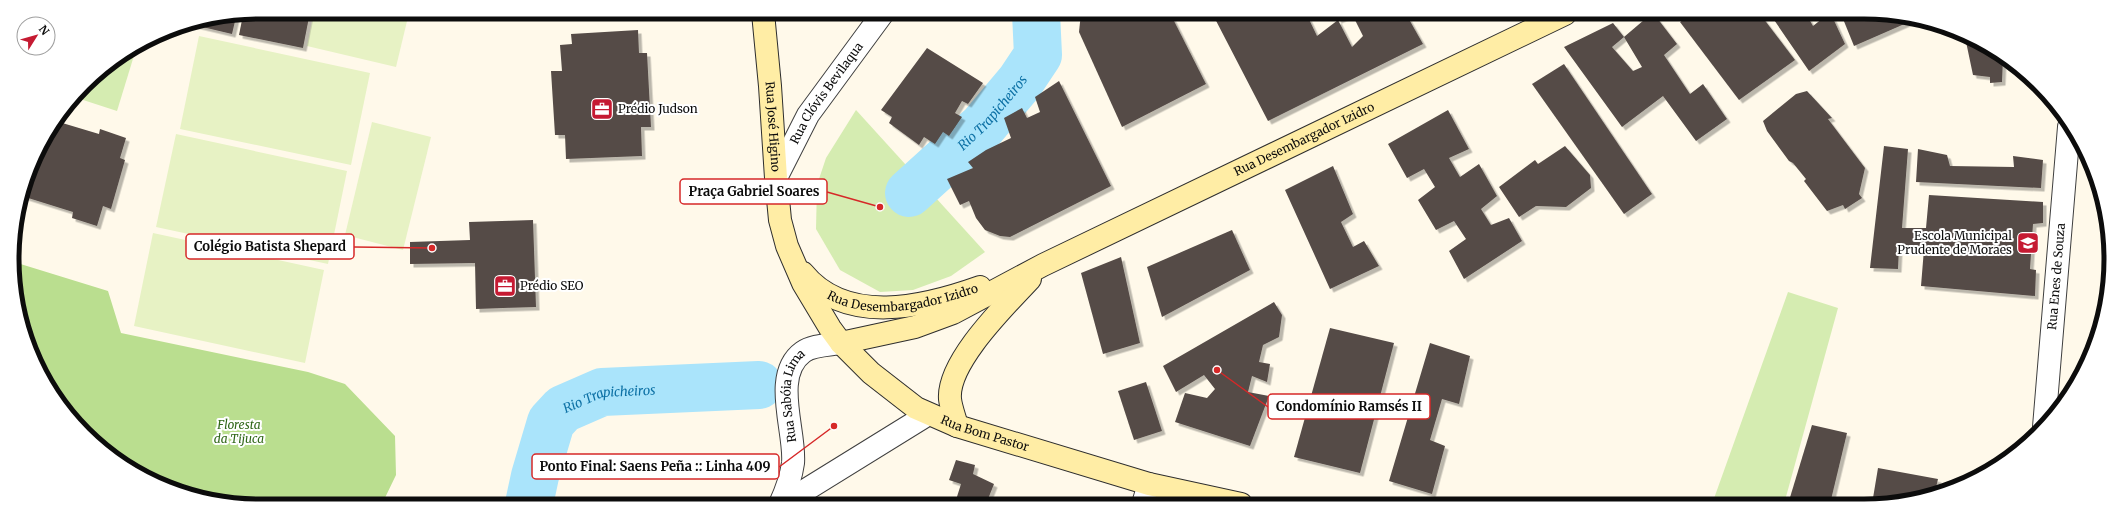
<svg xmlns="http://www.w3.org/2000/svg" width="2123" height="518" viewBox="0 0 2123 518" font-family="Merriweather,serif">
	<style>
		.green { fill: #d5ecb1 }
		.forest { fill: #bade8f }
		.pitch { fill: #e7f2c4 }
		.lines { fill: none; stroke-linecap: round; stroke-linejoin: round }
		.river { stroke: #aae4fb; stroke-width: 48 }
		.building { fill: #554b47; fill-rule: evenodd; filter: url(#shadow) }
		.street-casing { stroke: #3f3f3f; stroke-width: 24 }
		.secondary-casing { stroke: #2e2e2e; stroke-width: 24 }
		.street { stroke: #fff; stroke-width: 22 }
		.secondary { stroke: #ffeda5; stroke-width: 22 }
		.labels { text-anchor: middle; stroke-width: 4; stroke-linejoin: round; paint-order: stroke }
		.street-label { font-size: 12px; fill: #0c0c0c; stroke: #fff }
		.poi-label { font-size: 12px; fill: #0c0c0c; stroke: #fff; text-anchor: start }
		.park-label { font-size: 12px; font-style: italic; fill: #306718; stroke: #fff }
		.water-label { font-size: 13px; font-style: italic; fill: #0d71a5; stroke: #fff }
		.rim { fill: none; stroke: #0c0c0c; stroke-width: 5 }
		.leader { fill: none; stroke: #d62828; stroke-width: 1.5 }
		.callout-dot { fill: #d62828; stroke: #fff; stroke-width: 1.5 }
		.callout { fill: #fff; stroke: #d62828; stroke-width: 1.5 }
		.callout-label { font-size: 13px; text-anchor: middle; font-weight: bold; fill: #0c0c0c }
	</style>
	<defs>
		<filter id="shadow"><feDropShadow dx="3.5" dy="3.5" stdDeviation="0" flood-color="#0004"/></filter>
	</defs>
	<rect width="100%" height="100%" fill="#fff9ea"/>
	<g class="green">
		<path d="M136 49 117 111 77 98 96 73Z"/>
		<path d="M856 110 985 252 951 276 913 290 880 292 840 270 816 229 817 185 826 158Z"/>
		<path d="M1788 292 1838 308 1784 504H1712Z"/>
	</g>
	<path class="forest" d="M14 262 108 291 121 333 308 372 345 384 395 436 396 475 382 504H227L135 473 63 410 20 323Z"/>
	<g class="pitch">
		<path d="M314 12H385L408 17 396 67 307 46Z"/>
		<path d="M199 36 370 73 351 165 180 129Z"/>
		<path d="M372 122 431 137 403 250 345 235Z"/>
		<path d="M176 134 347 171 328 264 156 227Z"/>
		<path d="M153 233 324 270 305 363 134 326Z"/>
	</g>
	<g class="lines">
		<g class="river">
			<path id="s1" d="M909 193 983 126 1020 82 1038 55 1036 13"/>
			<path id="s2" d="M529 504 535 476 551 422 563 409 602 392 759 385"/>
		</g>
	</g>
	<g class="building">
		<path d="M259 12H310L303 48 239 35 243 15Z"/>
		<path d="M1081 13H1170L1206 84 1122 127 1079 32Z"/>
		<path d="M1212 13H1306L1317 36 1338 20 1335 13 1406 14 1423 44 1268 121ZM1352 14 1363 36 1352 47 1338 20Z"/>
		<path d="M1651 14H1654L1677 44 1664 55 1690 94 1703 84 1727 119 1696 141 1663 96 1622 127 1564 47 1613 23 1624 37ZM1624 37 1642 67 1633 71 1612 47Z"/>
		<path d="M1692 14H1760L1795 60 1739 100 1680 22Z"/>
		<path d="M1770 14H1806L1813 26 1828 14H1831L1845 44 1809 71Z"/>
		<path d="M1841 14H1896L1908 18 1909 22 1854 46Z"/>
		<path d="M236 17 232 34 194 25 205 23Z"/>
		<path d="M638 30 639 53H647L651 127H641L642 156 566 159 565 135H555L551 71H562L560 45 572 44 571 34Z"/>
		<path d="M1965 37 1988 45 2003 58 2002 82 1990 83V77L1973 75Z"/>
		<path d="M927 48 983 83 968 104 962 101 955 113 962 117 949 136 943 132 935 144 924 137 919 145 889 123 892 117 881 110Z"/>
		<path d="M1564 64 1652 194 1624 214 1532 84Z"/>
		<path d="M1059 81 1111 186 1010 237 1000 236 985 230 976 218 969 201 960 205 947 179 973 168 968 162 986 150 1011 138 1004 118 1022 108 1027 118 1040 112 1035 97Z"/>
		<path d="M1807 91 1832 118 1828 119 1865 168 1859 194 1862 198 1845 209 1843 205 1827 211 1804 181 1806 179 1793 163 1789 161 1767 131 1763 121 1796 94Z"/>
		<path d="M1448 110 1469 149 1449 158 1460 177 1479 164 1497 196 1481 209 1491 225 1509 218 1522 241 1464 279 1449 251 1466 239 1454 221 1436 230 1418 200 1435 187 1424 169 1407 178 1388 144Z"/>
		<path d="M59 122 99 134 100 129 126 138 120 158 125 160 111 209 103 206 97 226 72 218 73 212 25 197 38 150Z"/>
		<path d="M1565 146 1590 175 1591 188 1566 207 1536 206 1519 217 1499 187 1535 160 1538 164Z"/>
		<path d="M1884 146 1908 149 1902 228H1926L1929 195 2043 202V223L2033 224 2030 269 2036 270 2035 296 1921 286 1924 249 1899 248 1898 269 1870 268Z"/>
		<path d="M1918 149 1947 155 1950 166 2014 167 2013 156 2043 160 2041 188 1916 182Z"/>
		<path d="M1333 166 1353 214 1341 222 1353 247 1364 241 1379 266 1330 289 1285 190Z"/>
		<path d="M533 220 536 307 476 309 475 263 410 264V242L470 240 469 222Z"/>
		<path d="M1232 230 1250 270 1162 317 1147 267Z"/>
		<path d="M1121 257 1140 343 1103 354 1081 273Z"/>
		<path d="M1274 302 1282 315 1279 337 1263 345 1259 362 1270 364 1267 382 1252 376 1248 392 1269 396 1250 446 1175 422 1185 393 1207 398 1215 389 1204 375 1176 392 1163 366Z"/>
		<path d="M1330 328 1394 343 1360 473 1294 457Z"/>
		<path d="M1430 343 1470 356 1459 404 1442 399 1430 440 1445 446 1432 494 1389 481Z"/>
		<path d="M1146 382 1162 431 1134 440 1118 391Z"/>
		<path d="M1812 425 1847 433 1830 504H1788Z"/>
		<path d="M956 460 975 465 973 474 994 484 986 504H942L944 498 955 503 961 484 949 480Z"/>
		<path d="M1878 468 1938 479 1935 492 1896 504H1881V502L1873 498Z"/>
	</g>
	<g class="lines">
		<g class="street-casing">
			<g id="street">
				<path id="s3" d="M776 178 808 115 883 13"/>
				<path id="s4" d="M2044 427 2069 127"/>
				<path id="s5" d="M780 504C786 491 791 478 793 463 796 432 771 375 803 352 812 345 830 345 841 343"/>
				<path d="M783 504 927 415"/>
				<path d="M1143 504 1149 484"/>
			</g>
		</g>
		<g class="secondary-casing">
			<g id="secondary">
				<path id="s6" d="M763 13 770 86 776 178 780 220 787 246 803 283 830 328 841 343 871 373 916 408 957 426 1149 484 1241 504"/>
				<path id="s7" d="M803 273C846 326 924 307 980 287"/>
				<path id="s8" d="M841 343 915 327 953 313 1043 265 1565 14"/>
				<path d="M957 426C955 418 951 408 950 399 947 362 1006 305 1030 279"/>
			</g>
		</g>
		<use href="#street" class="street"/>
		<use href="#secondary" class="secondary"/>
	</g>
	<defs>
		<g id="office-square" transform="scale(1.15)"><rect x="-9" y="-9" width="18" height="18" rx="4" fill="#c51a32" stroke="#fff"/><path d="M-6-3h4V-5.5h4V-3h4V5H-6ZM-1-4.5V-3h2v-1.5ZM-6 0V1H6V0Z" fill="#fff"/></g>
		<g id="school-square" transform="scale(1.15)"><rect x="-9" y="-9" width="18" height="18" rx="4" fill="#c51a32" stroke="#fff"/><path d="M0-5L7-2L0 1L-7-2ZM-4 1L0 2.5L4 1V4Q0 6-4 4Z" fill="#fff"/></g>
	</defs>
	<g fill-rule="evenodd">
		<use href="#office-square" x="602" y="109"/>
		<use href="#school-square" x="2028" y="243"/>
		<use href="#office-square" x="505" y="286"/>
	</g>
	<g class="labels">
		<g class="street-label">
			<text dy="4" stroke="none"><textPath href="#s3" startOffset="99">Rua Clóvis Bevilaqua</textPath></text>
			<text dy="4" stroke="none"><textPath href="#s6" startOffset="114">Rua José Higino</textPath></text>
			<text dy="4" stroke="none"><textPath href="#s8" startOffset="508">Rua Desembargador Izidro</textPath></text>
			<text dy="4" stroke="none"><textPath href="#s4" startOffset="151">Rua Enes de Souza</textPath></text>
			<text dy="4" stroke="none"><textPath href="#s7" startOffset="110">Rua Desembargador Izidro</textPath></text>
			<text dy="4" stroke="none"><textPath href="#s5" startOffset="112">Rua Sabóia Lima</textPath></text>
			<text dy="4" stroke="none"><textPath href="#s6" startOffset="519">Rua Bom Pastor</textPath></text>
		</g>
		<g class="poi-label">
			<text x="618" y="113">Prédio Judson</text>
			<text x="2012" y="240" text-anchor="end">Escola Municipal<tspan x="2012" dy="14">Prudente de Moraes</tspan></text>
			<text x="520" y="290">Prédio SEO</text>
		</g>
		<g class="park-label">
			<text x="239" y="429">Floresta<tspan x="239" dy="14">da Tijuca</tspan></text>
		</g>
		<g class="water-label">
			<text dy="5" stroke="none"><textPath href="#s1" startOffset="116">Rio Trapicheiros</textPath></text>
			<text dy="5" stroke="none"><textPath href="#s2" startOffset="151">Rio Trapicheiros</textPath></text>
		</g>
	</g>
	<path d="M0 0H2123V518H0ZM259 19H1864A240 240 0 0 1 2104 259V259A240 240 0 0 1 1864 499H259A240 240 0 0 1 19 259V259A240 240 0 0 1 259 19Z" fill="#fff" fill-rule="evenodd"/>
	<path class="rim" d="M259 19H1864A240 240 0 0 1 2104 259V259A240 240 0 0 1 1864 499H259A240 240 0 0 1 19 259V259A240 240 0 0 1 259 19Z"/>
	<path class="leader" d="M880 207L827 192M432 248L354 247M1217 370L1268 407M834 426L779 467"/>
	<g class="callout-dot">
		<circle cx="880" cy="207" r="4"/>
		<circle cx="432" cy="248" r="4"/>
		<circle cx="1217" cy="370" r="4"/>
		<circle cx="834" cy="426" r="4"/>
	</g>
	<g class="callout">
		<rect x="680" y="179" width="147" height="25" rx="4"/>
		<rect x="186" y="234" width="168" height="25" rx="4"/>
		<rect x="1268" y="394" width="162" height="25" rx="4"/>
		<rect x="532" y="454" width="247" height="25" rx="4"/>
	</g>
	<g class="callout-label">
		<text x="754" y="196">Praça Gabriel Soares</text>
		<text x="270" y="251">Colégio Batista Shepard</text>
		<text x="1349" y="411">Condomínio Ramsés II</text>
		<text x="655" y="471">Ponto Final: Saens Peña :: Linha 409</text>
	</g>
	<g transform="translate(36 36) rotate(53)"><circle r="19" fill="#ffffff" stroke="#9e9e9e"/>
	<path d="M0-3L7 15L0 10L-7 15Z" fill="#c51a32"/>
	<text y="-6" font-size="11" font-weight="bold" text-anchor="middle" fill="#0c0c0c">N</text>
	</g>
</svg>
